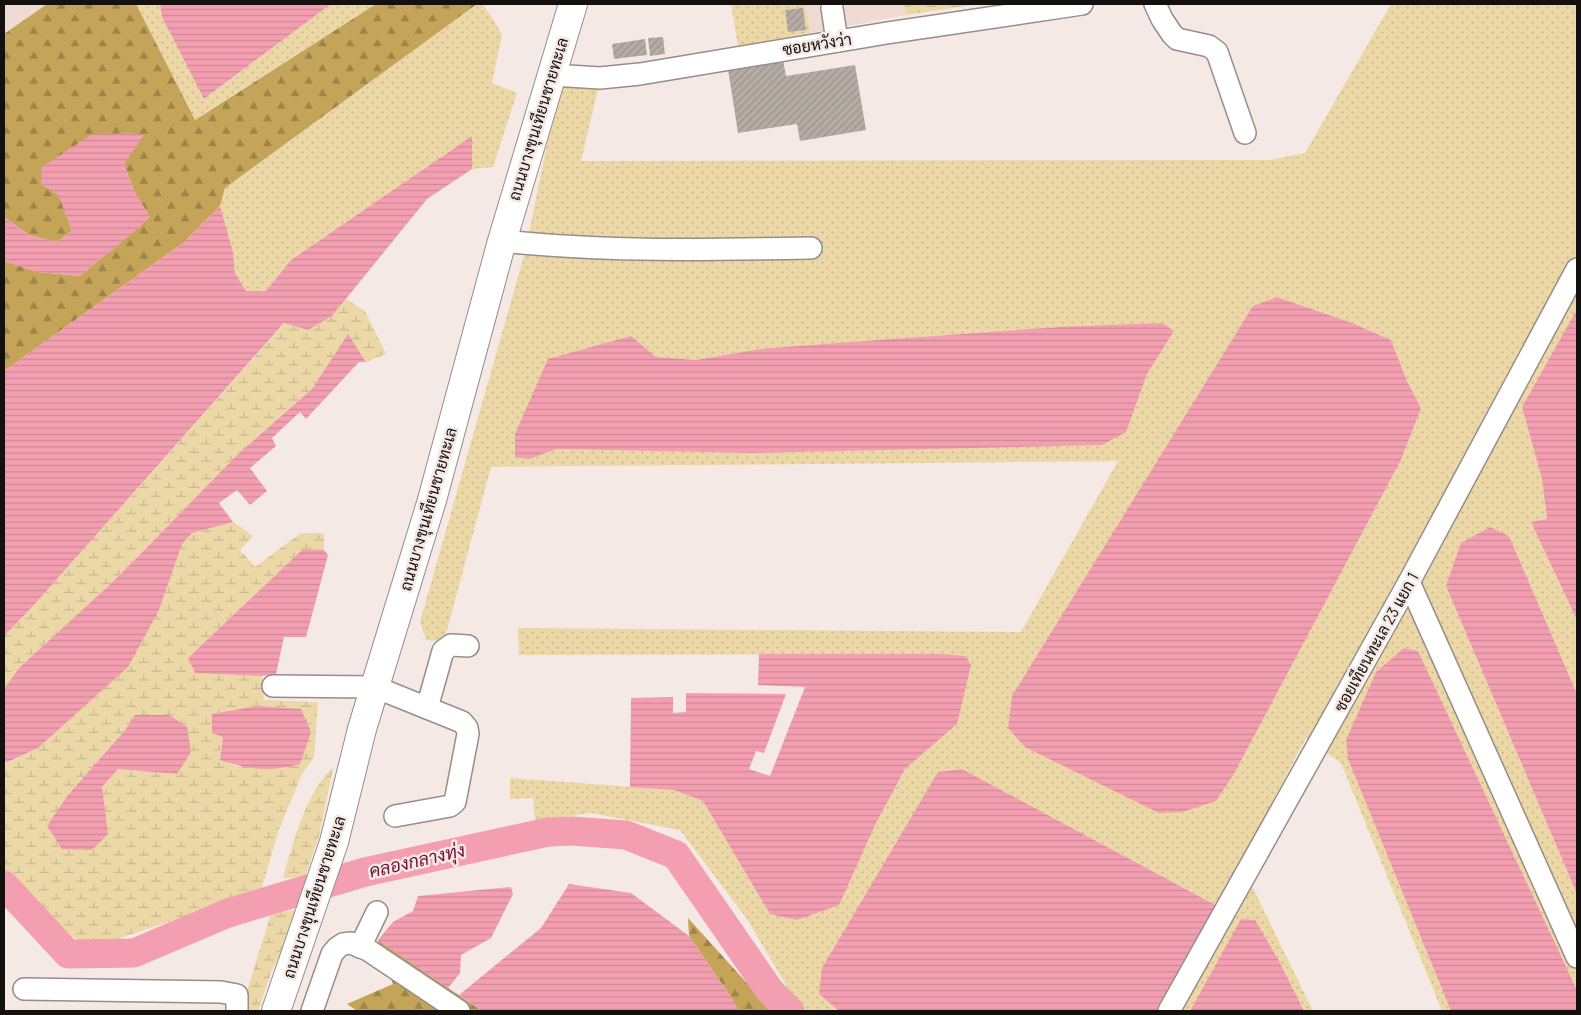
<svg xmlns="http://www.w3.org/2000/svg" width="1581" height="1015" viewBox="0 0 1581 1015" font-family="Barlow,Sarabun,sans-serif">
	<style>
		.built { fill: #efdbd3 }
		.grass { fill: url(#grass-dots); fill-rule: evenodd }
		.forest { fill: url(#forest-firs) }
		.wetland { fill: url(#wetland-marsh); fill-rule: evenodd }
		.water { fill: url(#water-rules) }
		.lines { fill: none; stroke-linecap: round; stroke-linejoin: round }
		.river { stroke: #f39fb1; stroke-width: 29 }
		.building { fill: url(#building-hatch) }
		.minor-casing { stroke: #988d88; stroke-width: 24 }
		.major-casing { stroke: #988d88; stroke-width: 30 }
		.minor { stroke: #fff; stroke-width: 21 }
		.major { stroke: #fff; stroke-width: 28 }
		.labels { text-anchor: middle; stroke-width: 5; stroke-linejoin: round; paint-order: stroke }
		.street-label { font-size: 16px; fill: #14100e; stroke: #f4e9e4 }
		.water-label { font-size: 18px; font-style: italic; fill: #731134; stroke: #f4e9e4 }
	</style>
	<defs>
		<pattern id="grass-dots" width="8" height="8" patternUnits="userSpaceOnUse" patternTransform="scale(1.25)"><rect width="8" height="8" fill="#ecd7a7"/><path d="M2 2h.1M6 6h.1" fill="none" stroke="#cab88f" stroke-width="1.8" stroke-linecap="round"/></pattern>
		<pattern id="forest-firs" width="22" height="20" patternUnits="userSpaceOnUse" patternTransform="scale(1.25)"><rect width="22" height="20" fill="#c4a458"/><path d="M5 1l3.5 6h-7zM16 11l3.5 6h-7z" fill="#9e8447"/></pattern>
		<pattern id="wetland-marsh" width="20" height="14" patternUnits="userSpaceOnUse" patternTransform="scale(1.25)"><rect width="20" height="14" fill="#ecd7a7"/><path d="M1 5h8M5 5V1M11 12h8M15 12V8" fill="none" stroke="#cab88f"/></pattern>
		<pattern id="water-rules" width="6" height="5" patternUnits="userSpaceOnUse" patternTransform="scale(1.25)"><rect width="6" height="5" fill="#f39fb1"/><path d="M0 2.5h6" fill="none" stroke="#cf8897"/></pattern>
		<pattern id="building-hatch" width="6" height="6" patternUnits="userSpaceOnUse" patternTransform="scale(1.25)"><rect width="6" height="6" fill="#b5ada5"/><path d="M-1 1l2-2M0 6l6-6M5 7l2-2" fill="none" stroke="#9b948d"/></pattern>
	</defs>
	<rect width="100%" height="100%" fill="#f4e9e4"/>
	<g class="built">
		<path d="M4 4H47L4 34Z"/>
		<path d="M805 4H904L906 15 810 33Z"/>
	</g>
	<g class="grass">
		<path d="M136 4H160L162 17 205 99 331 4H376L194 120Z"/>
		<path d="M477 4H483L502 34 492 83 517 93 493 167 472 169V136L291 260 266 291H246L235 273 233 252 220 206 225 188Z"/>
		<path d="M731 4H805L810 33 738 46Z"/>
		<path d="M1391 4H1577V309L1522 407 1542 479 1547 519 1532 522 1577 620V694L1509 536 1446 586 1577 894V990L1418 651 1404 648 1348 759 1451 1011H1442L1341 763 1306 738 1217 906 962 769 938 772 819 994 839 1011H808L799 1007 747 919 680 830 591 813 535 821 533 798 510 799V778L674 790 703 801 770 914 876 823 905 769 957 724 939 654 519 655 518 628 1021 632 1118 461 491 467 444 641 426 640 420 622 525 252 559 86 599 85 581 161 1270 160 1305 153ZM1277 297 1352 323 1391 340 1407 381 1421 408 1401 460 1235 772ZM1059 327 1174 331 1147 374 1126 432 750 453 556 449 631 336 656 357 696 360 761 349Z"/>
		<path d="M1250 882 1313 1011H1304L1279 961 1242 919 1190 1011H1180Z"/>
	</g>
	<g class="forest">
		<path d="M47 4H136L195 120 376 4H477L225 188 220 206 183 243 4 371V261L38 272 80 276 150 217 135 193 124 164 41 184 59 195 72 231 57 242 29 235 4 217V34Z"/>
		<path d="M688 918 765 1003 778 1011H738L733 1000 689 936Z"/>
		<path d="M378 940 482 1011H357L347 1004 393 984Z"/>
	</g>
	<g class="wetland">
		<path d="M904 4H979L906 15Z"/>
		<path d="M346 299 365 311 386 354 366 362 348 335 312 389 238 454 118 577 19 668 4 689V636L34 605 285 323 308 329 332 316Z"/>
		<path d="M233 522 253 536 240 550 255 567 301 533H324V550L303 549 188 658 195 673 262 676 264 700 318 702 314 757 301 776 278 832 261 891 93 947 64 932 4 869V765L38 748 159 610 182 544 192 533ZM135 716 177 774 118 769 102 787 68 795 126 729ZM223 737 242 768 220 760Z"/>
		<path d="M333 768 319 836 305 877 283 878C292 846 307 789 333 768Z"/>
		<path d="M296 910 290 935 272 970 258 1011H245L246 994 271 914Z"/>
	</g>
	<g class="water">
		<path d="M160 4H331L204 99 162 17Z"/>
		<path d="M129 133 144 135 124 164 135 193 150 217C128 239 103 256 80 276L38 272 4 261V217L29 235 57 242 72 231 59 196 41 184 42 167 91 135Z"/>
		<path d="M472 136V169L427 199 332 316 308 330 284 323 34 605 4 636V371L183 243 220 206 233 252 235 273 246 291H266L291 260Z"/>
		<path d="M1277 297 1352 323 1391 340 1407 381 1421 408 1401 460 1235 772 1216 801 1182 812 1159 813 1025 747 1008 728 1012 696 1253 306Z"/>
		<path d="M1577 309V620L1531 522 1547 519 1542 479 1522 407Z"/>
		<path d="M1162 323 1174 331 1147 374 1126 432 1102 445 750 453 556 449 529 459 515 457V434L548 359 631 336 656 357 696 360 760 349 851 342 1059 327Z"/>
		<path d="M348 334 366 362H359L306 419 300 412 272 438 276 446 250 468 267 491 250 505 237 490 219 503 233 522 192 533 182 544 159 610 128 667 38 748 6 763 4 759V689L19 668 118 577 238 454 312 389Z"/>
		<path d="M1490 527 1509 536 1577 694V894L1446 586 1461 543Z"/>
		<path d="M303 549 324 550 328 555 306 637H284L276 674 262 676 195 673 188 658Z"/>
		<path d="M1404 648 1418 651 1577 990V1011H1451L1348 759 1346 740 1376 672Z"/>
		<path d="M759 654H939L965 656 971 665 957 724 905 769 876 823 839 905 797 920 770 914 703 801 674 790 630 787 631 698 673 697V713L686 712V693L786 694 764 753 756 751 749 769 770 776 805 687 758 685Z"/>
		<path d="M257 706 301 709 311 732 300 764C269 772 249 770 220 760L223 737 212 733V714Z"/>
		<path d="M135 715H169L187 727 191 752 177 774 118 769 102 787 108 834 92 850 62 849 47 826 68 795 126 729Z"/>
		<path d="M962 769 1217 906 1160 1011H839L819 994 822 968 938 772Z"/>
		<path d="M569 884 631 893 689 936 733 1000 738 1011H482L459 995 541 928Z"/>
		<path d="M511 887 513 894 491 938 461 955 460 973 448 988 378 940 393 922 413 911 418 896Z"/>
		<path d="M1241 919 1255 920 1279 961 1304 1011H1190Z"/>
	</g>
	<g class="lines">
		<path class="river" d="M4 885 68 954 134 953 228 913 365 872 548 832 572 831 626 835 676 855 770 991 790 1011"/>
	</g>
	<g class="building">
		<path d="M803 8 806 30 788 32 785 10Z"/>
		<path d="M663 37 665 54 650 56 648 38Z"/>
		<path d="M645 39 647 55 614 59 612 44Z"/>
		<path d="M783 60 786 76 855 65 866 130 800 141 797 124 738 133 728 69Z"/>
	</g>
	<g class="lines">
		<g class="minor-casing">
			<g id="minor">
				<path d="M1155 4 1162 19 1172 34 1177 39 1209 46 1217 52 1245 133"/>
				<path d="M832 8 837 41"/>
				<path d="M552 75 600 78 640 74 887 33 1082 4"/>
				<path d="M502 241C604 252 708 250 811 248"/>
				<path d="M1409 582 1577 957"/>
				<path d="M273 686 375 687 462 722 467 728 468 734 455 802 450 806 395 816"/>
				<path d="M427 708 443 651 451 645 468 646"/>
				<path d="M360 947 377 912"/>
				<path d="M24 989 221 992 237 995V1011"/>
				<path d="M312 1011 332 954 337 948 343 944 351 943 368 950 459 1011"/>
				<path d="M1169 1011 1409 582 1577 269"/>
			</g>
		</g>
		<g class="major-casing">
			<path id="major" d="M276 1011 334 842 362 729 432 500 502 241 573 4"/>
		</g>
		<use href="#minor" class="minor"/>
		<use href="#major" class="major"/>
	</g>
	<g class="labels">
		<g class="street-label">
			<text transform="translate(817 44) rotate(-9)" y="6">ซอยหวังว่า</text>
			<text transform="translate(538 119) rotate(-73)" y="6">ถนนบางขุนเทียนชายทะเล</text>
			<text transform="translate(428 509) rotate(-74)" y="6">ถนนบางขุนเทียนชายทะเล</text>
			<text transform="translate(1376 642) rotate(-61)" y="6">ซอยเทียนทะเล 23 แยก 1</text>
			<text transform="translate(314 897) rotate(-72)" y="6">ถนนบางขุนเทียนชายทะเล</text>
		</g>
		<g class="water-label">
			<text transform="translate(417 861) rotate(-13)" y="6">คลองกลางทุ่ง</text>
		</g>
	</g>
	<rect width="1581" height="1015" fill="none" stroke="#14100e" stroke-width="10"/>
</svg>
